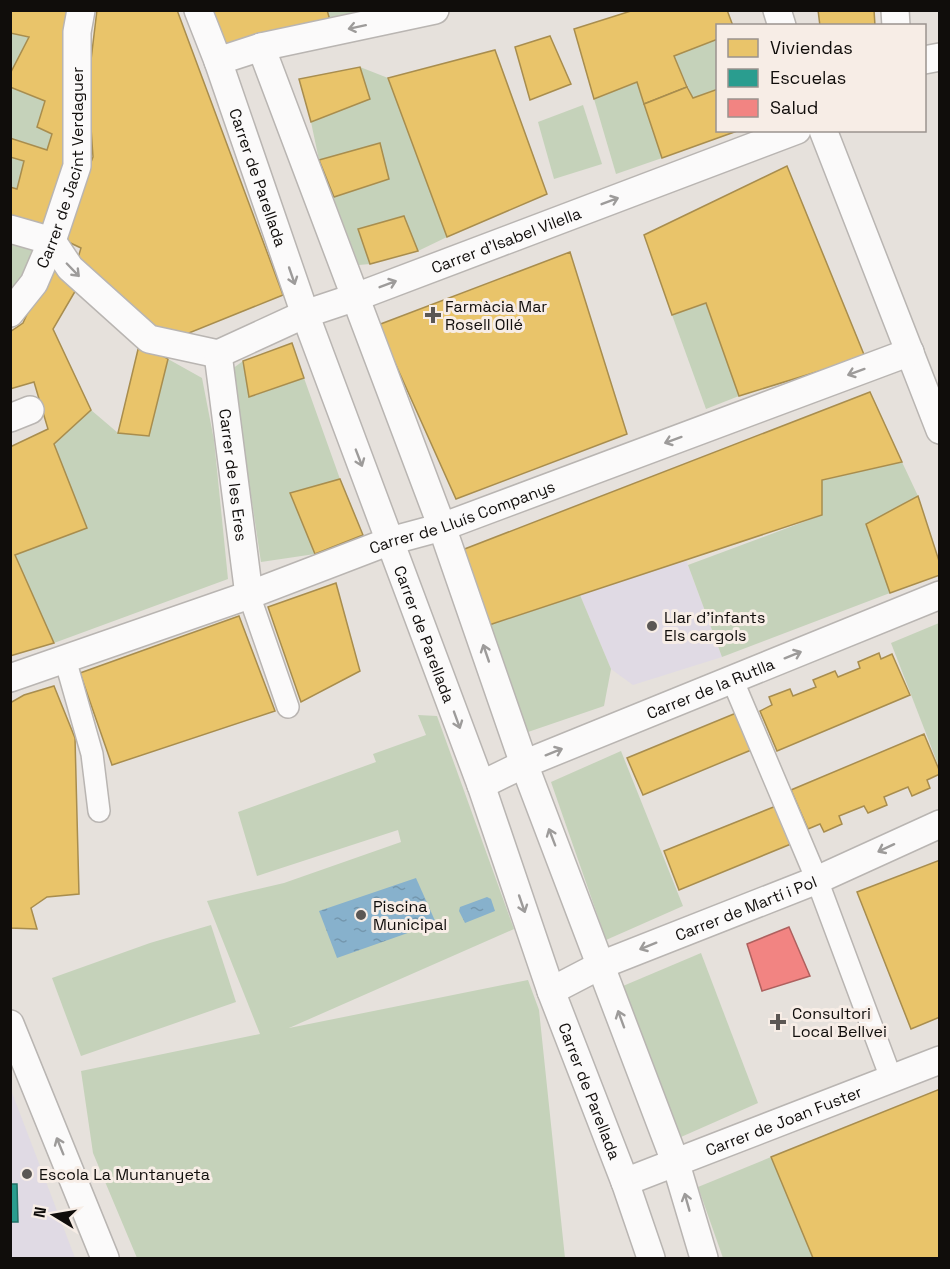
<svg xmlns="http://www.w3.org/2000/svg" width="950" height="1269" viewBox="0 0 950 1269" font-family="'Space Grotesk',sans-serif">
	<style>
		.education { fill: #e0dae4 }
		.green { fill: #c5d2ba }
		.water { fill: url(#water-ripples) }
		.homes { fill: #e9c46a; stroke: #a88d4e; stroke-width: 1.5 }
		.schools { fill: #2a9d8f; stroke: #227267; stroke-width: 1.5 }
		.health { fill: #f28482; stroke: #ae605e; stroke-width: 1.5 }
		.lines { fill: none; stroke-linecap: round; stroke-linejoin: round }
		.pedestrian-casing { stroke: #b9b5b2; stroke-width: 24 }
		.minor-casing { stroke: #b9b5b2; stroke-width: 30 }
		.pedestrian { stroke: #fbfafa; stroke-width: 21 }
		.minor { stroke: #fbfafa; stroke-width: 27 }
		.oneway { stroke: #9d9b9a }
		.poi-dot { fill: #5b5754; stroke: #f7ede6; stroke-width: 2 }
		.labels { text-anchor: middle; stroke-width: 6; stroke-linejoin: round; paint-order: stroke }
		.street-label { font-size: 16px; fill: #100d0b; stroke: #f7ede6 }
		.poi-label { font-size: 16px; fill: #100d0b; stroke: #f7ede6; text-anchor: start }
	</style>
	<defs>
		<pattern id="water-ripples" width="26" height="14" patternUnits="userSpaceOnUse" patternTransform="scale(1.5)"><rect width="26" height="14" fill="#87b1cc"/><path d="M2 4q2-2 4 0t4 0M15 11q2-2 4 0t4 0" fill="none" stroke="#7497ae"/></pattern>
	</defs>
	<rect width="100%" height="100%" fill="#e6e1dc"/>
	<g class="education">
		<path d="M686 560 722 657 633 685 611 669 580 595Z"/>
		<path d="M11 1090 75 1258H11Z"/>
	</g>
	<g class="green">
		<path d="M327 10 388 11 331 24Z"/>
		<path d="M11 33 29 37 11 74Z"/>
		<path d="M717 39V89L693 98 674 56Z"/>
		<path d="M360 67 388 78 447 237 418 251 404 216 358 229 370 264 359 265 319 160 311 122 370 99Z"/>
		<path d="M637 82 662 158 616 174 594 99Z"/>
		<path d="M10 87 45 101 37 127 52 134 47 150 11 138Z"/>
		<path d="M583 105 602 164 554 179 538 122Z"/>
		<path d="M10 157 24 161 17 189 11 187Z"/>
		<path d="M10 239 35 245 11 299H10Z"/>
		<path d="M706 303 739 396 706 409 672 315Z"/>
		<path d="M168 359 202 378 214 440 228 579 54 643 15 555 87 528 54 444 91 410 118 433 149 436Z"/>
		<path d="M243 361 250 397 304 378 340 479 290 494 315 554 261 562 232 369Z"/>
		<path d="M902 462 918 496 866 524 890 593 722 657 688 565 822 515V480Z"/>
		<path d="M580 595 611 669 604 706 528 732 489 625Z"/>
		<path d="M939 623V767L891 643Z"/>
		<path d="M418 715 437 716 514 929 289 1028 528 980 539 1010 565 1258H137L93 1153 81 1071 260 1034 207 901 284 883 401 842 398 830 257 876 238 812 376 762 373 754 426 735Z"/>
		<path d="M621 751 683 906 606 940 551 782Z"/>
		<path d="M211 925 236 1002 81 1056 52 978 150 943Z"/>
		<path d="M701 953 758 1103 681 1137 623 986Z"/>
		<path d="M771 1157 813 1258H723L698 1187Z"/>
	</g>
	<g class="water">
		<path d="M416 878 436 923 337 958 319 911Z"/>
		<path d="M487 897 491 899 495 911 465 923 459 911 460 907Z"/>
	</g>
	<g class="homes">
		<path d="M10 10H67L63 56 70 162 48 232 10 219V187L17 189 24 161 10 157V138L47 150 52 134 37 127 45 101 10 87V74L29 37 10 33Z"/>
		<path d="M97 10H177L283 295 184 335 144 325 78 258 81 248 62 239 93 157 88 85Z"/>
		<path d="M207 10H327L331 24 220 46Z"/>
		<path d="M634 10H727L733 26H718V39L674 56 687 87 644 104 637 82 594 99 574 29Z"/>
		<path d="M818 10H874L875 26H820Z"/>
		<path d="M550 36 571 84 530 100 515 47Z"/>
		<path d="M495 50 547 194 447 237 388 78Z"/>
		<path d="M360 67 370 99 311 122 299 79Z"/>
		<path d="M687 87 693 98 718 89V130H740L662 158 644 104Z"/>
		<path d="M380 143 389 179 334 197 319 160Z"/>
		<path d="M787 166 865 357 739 396 706 303 672 315 644 235Z"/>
		<path d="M404 216 418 251 370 264 358 229Z"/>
		<path d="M570 252 627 434 456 499 378 325Z"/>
		<path d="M51 261 77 288 53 329 91 410 54 444 87 528 15 555 54 643 10 656V447L48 429 34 382 10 389V332L23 323Z"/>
		<path d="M140 341 168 359 149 436 118 433Z"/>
		<path d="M292 343 304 378 249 397 243 361Z"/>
		<path d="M870 392 902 462 822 480V515L489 625 462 550Z"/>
		<path d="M340 479 363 535 315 554 290 493Z"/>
		<path d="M918 496 940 564V575L890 593 866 524Z"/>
		<path d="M336 583 360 671 301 702 268 607Z"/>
		<path d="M239 616 275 711 112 765 80 673Z"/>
		<path d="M879 653 881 659 892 654 910 695 777 751 760 711 772 705 769 697 790 689 793 696 816 687 813 680 835 671 838 677 860 668 858 662Z"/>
		<path d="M54 686 75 738 79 894 47 897 31 908 37 929 10 928V703L24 695Z"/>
		<path d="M741 711 756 748 643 795 627 758Z"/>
		<path d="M924 734 940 772V774L927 780 930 788 912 796 908 787 884 797 887 805 868 813 864 806 839 816 842 824 824 832 820 824 808 829 791 790Z"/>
		<path d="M776 806 791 844 679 890 664 851Z"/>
		<path d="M940 860V1017L911 1029 857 892Z"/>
		<path d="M940 1089V1258H813L771 1157Z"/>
	</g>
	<path class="schools" d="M10 1184H17L18 1222H10Z"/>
	<path class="health" d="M789 927 810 976 762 991 747 944Z"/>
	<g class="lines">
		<g class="pedestrian-casing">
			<g id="pedestrian">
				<path d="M249 595 288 707"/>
				<path d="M65 659 92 754 99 811"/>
				<path d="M732 679 817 880 891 1078"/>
			</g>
		</g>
		<g class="minor-casing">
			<g id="minor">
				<path id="s1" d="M198 10 218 61 305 314 481 785 551 991 625 1182 651 1258"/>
				<path d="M777 10 782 26"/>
				<path d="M895 10 896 26"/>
				<path d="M261 47 442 527 524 764 676 1164 704 1258"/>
				<path d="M924 60 940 57"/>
				<path d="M218 61 261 47 435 10"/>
				<path d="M823 130 940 430"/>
				<path d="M10 229 52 241 70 268 149 339 218 354"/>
				<path id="s2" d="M10 313 34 283 52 241 77 166V32L81 10"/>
				<path id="s3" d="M218 354 305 314 356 297 797 130"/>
				<path id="s4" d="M218 354 249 595"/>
				<path d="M10 418 30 410"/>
				<path id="s5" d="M10 678 249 595 390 541 442 527 910 352"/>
				<path id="s6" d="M481 785 524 764 940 595"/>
				<path id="s7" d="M551 991 601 965 817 880 940 824"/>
				<path d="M10 1024 105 1258"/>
				<path id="s8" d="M625 1182 940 1060"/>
			</g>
		</g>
		<use href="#pedestrian" class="pedestrian"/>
		<use href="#minor" class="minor"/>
	</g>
	<defs><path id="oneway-shaft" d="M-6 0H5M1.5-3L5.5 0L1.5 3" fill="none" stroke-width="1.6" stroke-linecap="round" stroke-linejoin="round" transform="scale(1.5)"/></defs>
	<g class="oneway">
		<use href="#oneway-shaft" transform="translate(357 27) rotate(168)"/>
		<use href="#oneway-shaft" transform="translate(610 201) rotate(-21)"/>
		<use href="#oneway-shaft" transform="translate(73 270) rotate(46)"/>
		<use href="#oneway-shaft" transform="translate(292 276) rotate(71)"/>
		<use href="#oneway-shaft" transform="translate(388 284) rotate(-21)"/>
		<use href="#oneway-shaft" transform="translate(856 372) rotate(160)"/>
		<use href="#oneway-shaft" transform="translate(673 440) rotate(160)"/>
		<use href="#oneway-shaft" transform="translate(359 458) rotate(69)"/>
		<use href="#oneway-shaft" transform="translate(486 653) rotate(-109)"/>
		<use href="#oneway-shaft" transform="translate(793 655) rotate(-22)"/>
		<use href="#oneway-shaft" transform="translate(457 720) rotate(70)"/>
		<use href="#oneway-shaft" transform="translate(554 752) rotate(-22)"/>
		<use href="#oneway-shaft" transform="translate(552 837) rotate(-111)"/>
		<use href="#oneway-shaft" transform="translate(886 848) rotate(155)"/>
		<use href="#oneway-shaft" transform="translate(522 904) rotate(71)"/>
		<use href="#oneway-shaft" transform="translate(648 946) rotate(158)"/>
		<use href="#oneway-shaft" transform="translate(621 1019) rotate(-110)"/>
		<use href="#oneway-shaft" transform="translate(60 1146) rotate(-112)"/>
		<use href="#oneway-shaft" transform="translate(687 1202) rotate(-106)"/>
	</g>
	<g class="poi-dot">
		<path d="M430 306h6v6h6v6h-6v6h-6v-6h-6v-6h6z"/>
		<circle cx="652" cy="626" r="6"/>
		<circle cx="361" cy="915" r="6"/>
		<path d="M775 1013h6v6h6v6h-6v6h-6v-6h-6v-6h6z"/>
		<circle cx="27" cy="1174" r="6"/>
	</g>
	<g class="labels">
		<g class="street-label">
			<text dy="6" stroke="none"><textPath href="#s2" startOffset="159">Carrer de Jacint Verdaguer</textPath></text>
			<text dy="6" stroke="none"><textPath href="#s1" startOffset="178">Carrer de Parellada</textPath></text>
			<text dy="6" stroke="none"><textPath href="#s3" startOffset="310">Carrer d'Isabel Vilella</textPath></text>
			<text dy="6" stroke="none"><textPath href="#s4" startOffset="122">Carrer de les Eres</textPath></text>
			<text dy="6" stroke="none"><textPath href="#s5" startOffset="480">Carrer de Lluís Companys</textPath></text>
			<text dy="6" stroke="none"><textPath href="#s1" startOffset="664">Carrer de Parellada</textPath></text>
			<text dy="6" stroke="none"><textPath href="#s6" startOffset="249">Carrer de la Rutlla</textPath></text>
			<text dy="6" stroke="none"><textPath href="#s7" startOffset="212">Carrer de Martí i Pol</textPath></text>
			<text dy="6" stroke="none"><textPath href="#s1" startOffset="1150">Carrer de Parellada</textPath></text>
			<text dy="6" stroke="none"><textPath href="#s8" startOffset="170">Carrer de Joan Fuster</textPath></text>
		</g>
		<g class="poi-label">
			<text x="445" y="312">Farmàcia Mar<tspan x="445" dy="18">Rosell Ollé</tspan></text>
			<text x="664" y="623">Llar d'infants<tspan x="664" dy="18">Els cargols</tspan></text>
			<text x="373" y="912">Piscina<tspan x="373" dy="18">Municipal</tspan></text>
			<text x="792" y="1019">Consultori<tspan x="792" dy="18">Local Bellvei</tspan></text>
			<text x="39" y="1180">Escola La Muntanyeta</text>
		</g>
	</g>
	<rect width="950" height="1269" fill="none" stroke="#100d0b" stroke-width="24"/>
	<rect x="716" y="24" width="210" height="108" fill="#f7ede6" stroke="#9b938e" stroke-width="1.5"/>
	<rect x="728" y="39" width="30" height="18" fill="#e9c46a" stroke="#9b938e" stroke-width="1.5"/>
	<text x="770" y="54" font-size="18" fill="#100d0b">Viviendas</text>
	<rect x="728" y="69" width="30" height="18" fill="#2a9d8f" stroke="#9b938e" stroke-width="1.5"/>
	<text x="770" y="84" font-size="18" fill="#100d0b">Escuelas</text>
	<rect x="728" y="99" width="30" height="18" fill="#f28482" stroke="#9b938e" stroke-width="1.5"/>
	<text x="770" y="114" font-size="18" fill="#100d0b">Salud</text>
	<g transform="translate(54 1215) rotate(281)" stroke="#f7ede6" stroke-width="4.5" paint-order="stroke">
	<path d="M0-4.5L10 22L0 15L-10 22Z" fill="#100d0b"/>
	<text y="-9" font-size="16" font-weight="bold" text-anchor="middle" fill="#100d0b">N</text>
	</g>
</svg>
